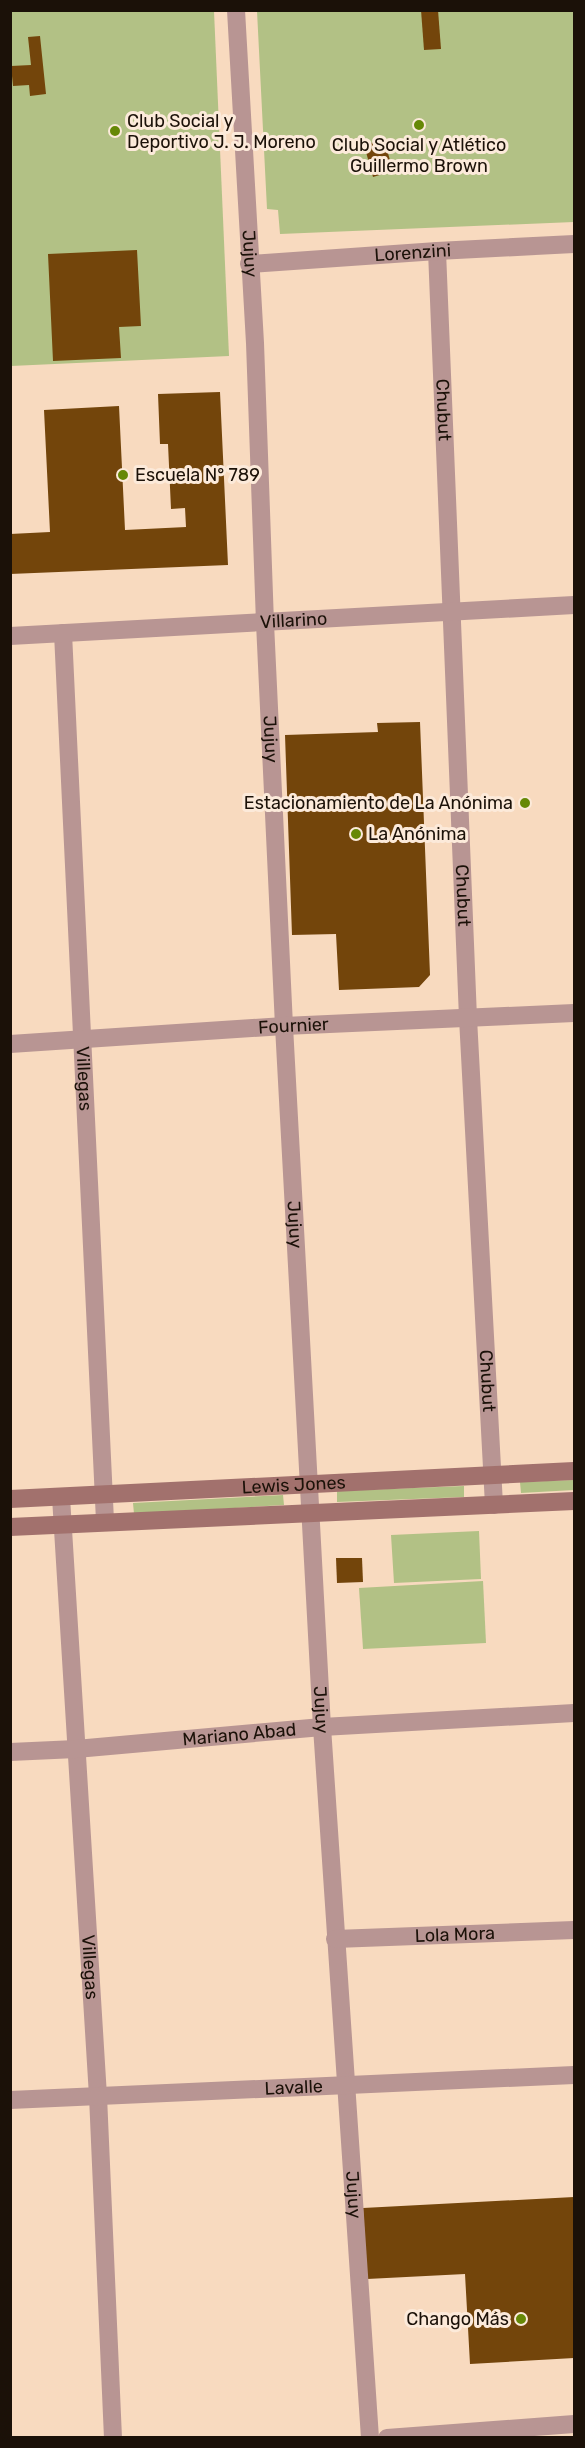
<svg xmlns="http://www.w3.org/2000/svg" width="585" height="2448" viewBox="0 0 585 2448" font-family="Rubik,sans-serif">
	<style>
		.green { fill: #b2c185 }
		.building { fill: #73450b }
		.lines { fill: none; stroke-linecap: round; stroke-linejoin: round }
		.minor { stroke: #b89593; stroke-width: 18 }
		.secondary { stroke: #a2716d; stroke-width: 18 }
		.poi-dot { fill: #668806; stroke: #fceada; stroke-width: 2 }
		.labels { text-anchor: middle; stroke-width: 6; stroke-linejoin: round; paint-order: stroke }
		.poi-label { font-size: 18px; fill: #1b1108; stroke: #fceada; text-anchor: start }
		.street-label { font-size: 18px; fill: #1b1108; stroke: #fceada }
	</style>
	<rect width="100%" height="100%" fill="#f8dabf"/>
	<g class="green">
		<path d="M10 11H214L229 356 11 366Z"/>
		<path d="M257 11H574V222L280 234 278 210 267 209Z"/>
		<path d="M574 1480V1490L521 1493 520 1482Z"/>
		<path d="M464 1486V1497L337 1502V1491Z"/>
		<path d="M283 1495 284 1505 134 1514 133 1503Z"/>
		<path d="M479 1531 481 1579 394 1583 391 1535Z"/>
		<path d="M483 1581 486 1643 363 1649 359 1588Z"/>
	</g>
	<g class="building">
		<path d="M421 10H438L441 49 424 50Z"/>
		<path d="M40 36 46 94 30 96 29 85 13 86 11 66 31 65 28 37Z"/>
		<path d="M384 139 393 171 373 177 364 145Z"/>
		<path d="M137 250 141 326 119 327 121 358 53 361 48 254Z"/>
		<path d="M220 392 228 565 10 574V534L50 532 44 410 119 406 125 530 186 527 185 508 171 509 168 444H160L158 394Z"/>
		<path d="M420 722 430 975 419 987 339 990 336 934 292 935 285 735 378 732 377 723Z"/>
		<path d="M336 1558H362L363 1582 337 1583Z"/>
		<path d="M574 2197V2358L470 2364 465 2274 367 2279 363 2208Z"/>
	</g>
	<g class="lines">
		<g class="minor">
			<path id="s1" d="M236 10 255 343 265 623 284 1026 322 1727 370 2438"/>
			<path id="s2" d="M437 251 468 1018 494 1505"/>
			<path id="s3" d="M249 264 437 251 574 244"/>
			<path id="s4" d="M63 633 105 1521"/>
			<path id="s5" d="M10 636 574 605"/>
			<path id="s6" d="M10 1044 284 1026 574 1013"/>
			<path id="s7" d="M61 1497 98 2096 113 2438"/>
			<path id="s8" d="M10 1752 76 1749 322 1727 574 1713"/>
			<path id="s9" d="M335 1939 574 1930"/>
			<path id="s10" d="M10 2100 574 2075"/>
			<path d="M387 2438 574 2424"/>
		</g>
		<g class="secondary">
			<path id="s11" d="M10 1499 574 1471"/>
			<path d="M10 1527 574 1501"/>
		</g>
	</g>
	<g class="poi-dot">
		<circle cx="419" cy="125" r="6"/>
		<circle cx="115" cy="131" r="6"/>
		<circle cx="123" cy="475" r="6"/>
		<circle cx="525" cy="803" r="6"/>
		<circle cx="356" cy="834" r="6"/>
		<circle cx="521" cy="2319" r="6"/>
	</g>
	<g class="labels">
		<g class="poi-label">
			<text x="127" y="127">Club Social y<tspan x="127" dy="21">Deportivo J. J. Moreno</tspan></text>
			<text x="419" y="151" text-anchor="middle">Club Social y Atlético<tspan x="419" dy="21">Guillermo Brown</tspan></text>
			<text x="135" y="481">Escuela N° 789</text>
			<text x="513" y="809" text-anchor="end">Estacionamiento de La Anónima</text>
			<text x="368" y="840">La Anónima</text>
			<text x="509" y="2325" text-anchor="end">Chango Más</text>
		</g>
		<g class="street-label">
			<text dy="6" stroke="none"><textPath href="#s3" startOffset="164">Lorenzini</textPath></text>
			<text dy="6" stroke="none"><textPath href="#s1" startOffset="244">Jujuy</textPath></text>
			<text dy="6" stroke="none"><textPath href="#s2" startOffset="159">Chubut</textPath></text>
			<text dy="6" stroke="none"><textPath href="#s5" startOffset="284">Villarino</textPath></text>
			<text dy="6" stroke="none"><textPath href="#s1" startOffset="730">Jujuy</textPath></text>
			<text dy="6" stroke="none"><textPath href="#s2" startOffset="645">Chubut</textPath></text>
			<text dy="6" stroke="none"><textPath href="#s6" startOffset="284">Fournier</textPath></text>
			<text dy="6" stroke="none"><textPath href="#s4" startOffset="446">Villegas</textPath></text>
			<text dy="6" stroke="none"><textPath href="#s1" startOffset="1216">Jujuy</textPath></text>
			<text dy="6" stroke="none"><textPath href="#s2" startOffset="1131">Chubut</textPath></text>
			<text dy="6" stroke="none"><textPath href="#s11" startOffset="284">Lewis Jones</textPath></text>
			<text dy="6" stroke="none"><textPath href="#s1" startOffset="1702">Jujuy</textPath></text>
			<text dy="6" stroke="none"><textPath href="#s8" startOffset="230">Mariano Abad</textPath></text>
			<text dy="6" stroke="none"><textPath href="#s9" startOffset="120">Lola Mora</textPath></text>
			<text dy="6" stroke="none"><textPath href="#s7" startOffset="471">Villegas</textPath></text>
			<text dy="6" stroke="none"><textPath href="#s10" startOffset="284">Lavalle</textPath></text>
			<text dy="6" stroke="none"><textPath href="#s1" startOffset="2188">Jujuy</textPath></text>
		</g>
	</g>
	<rect width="585" height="2448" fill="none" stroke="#1b1108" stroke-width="24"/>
</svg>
